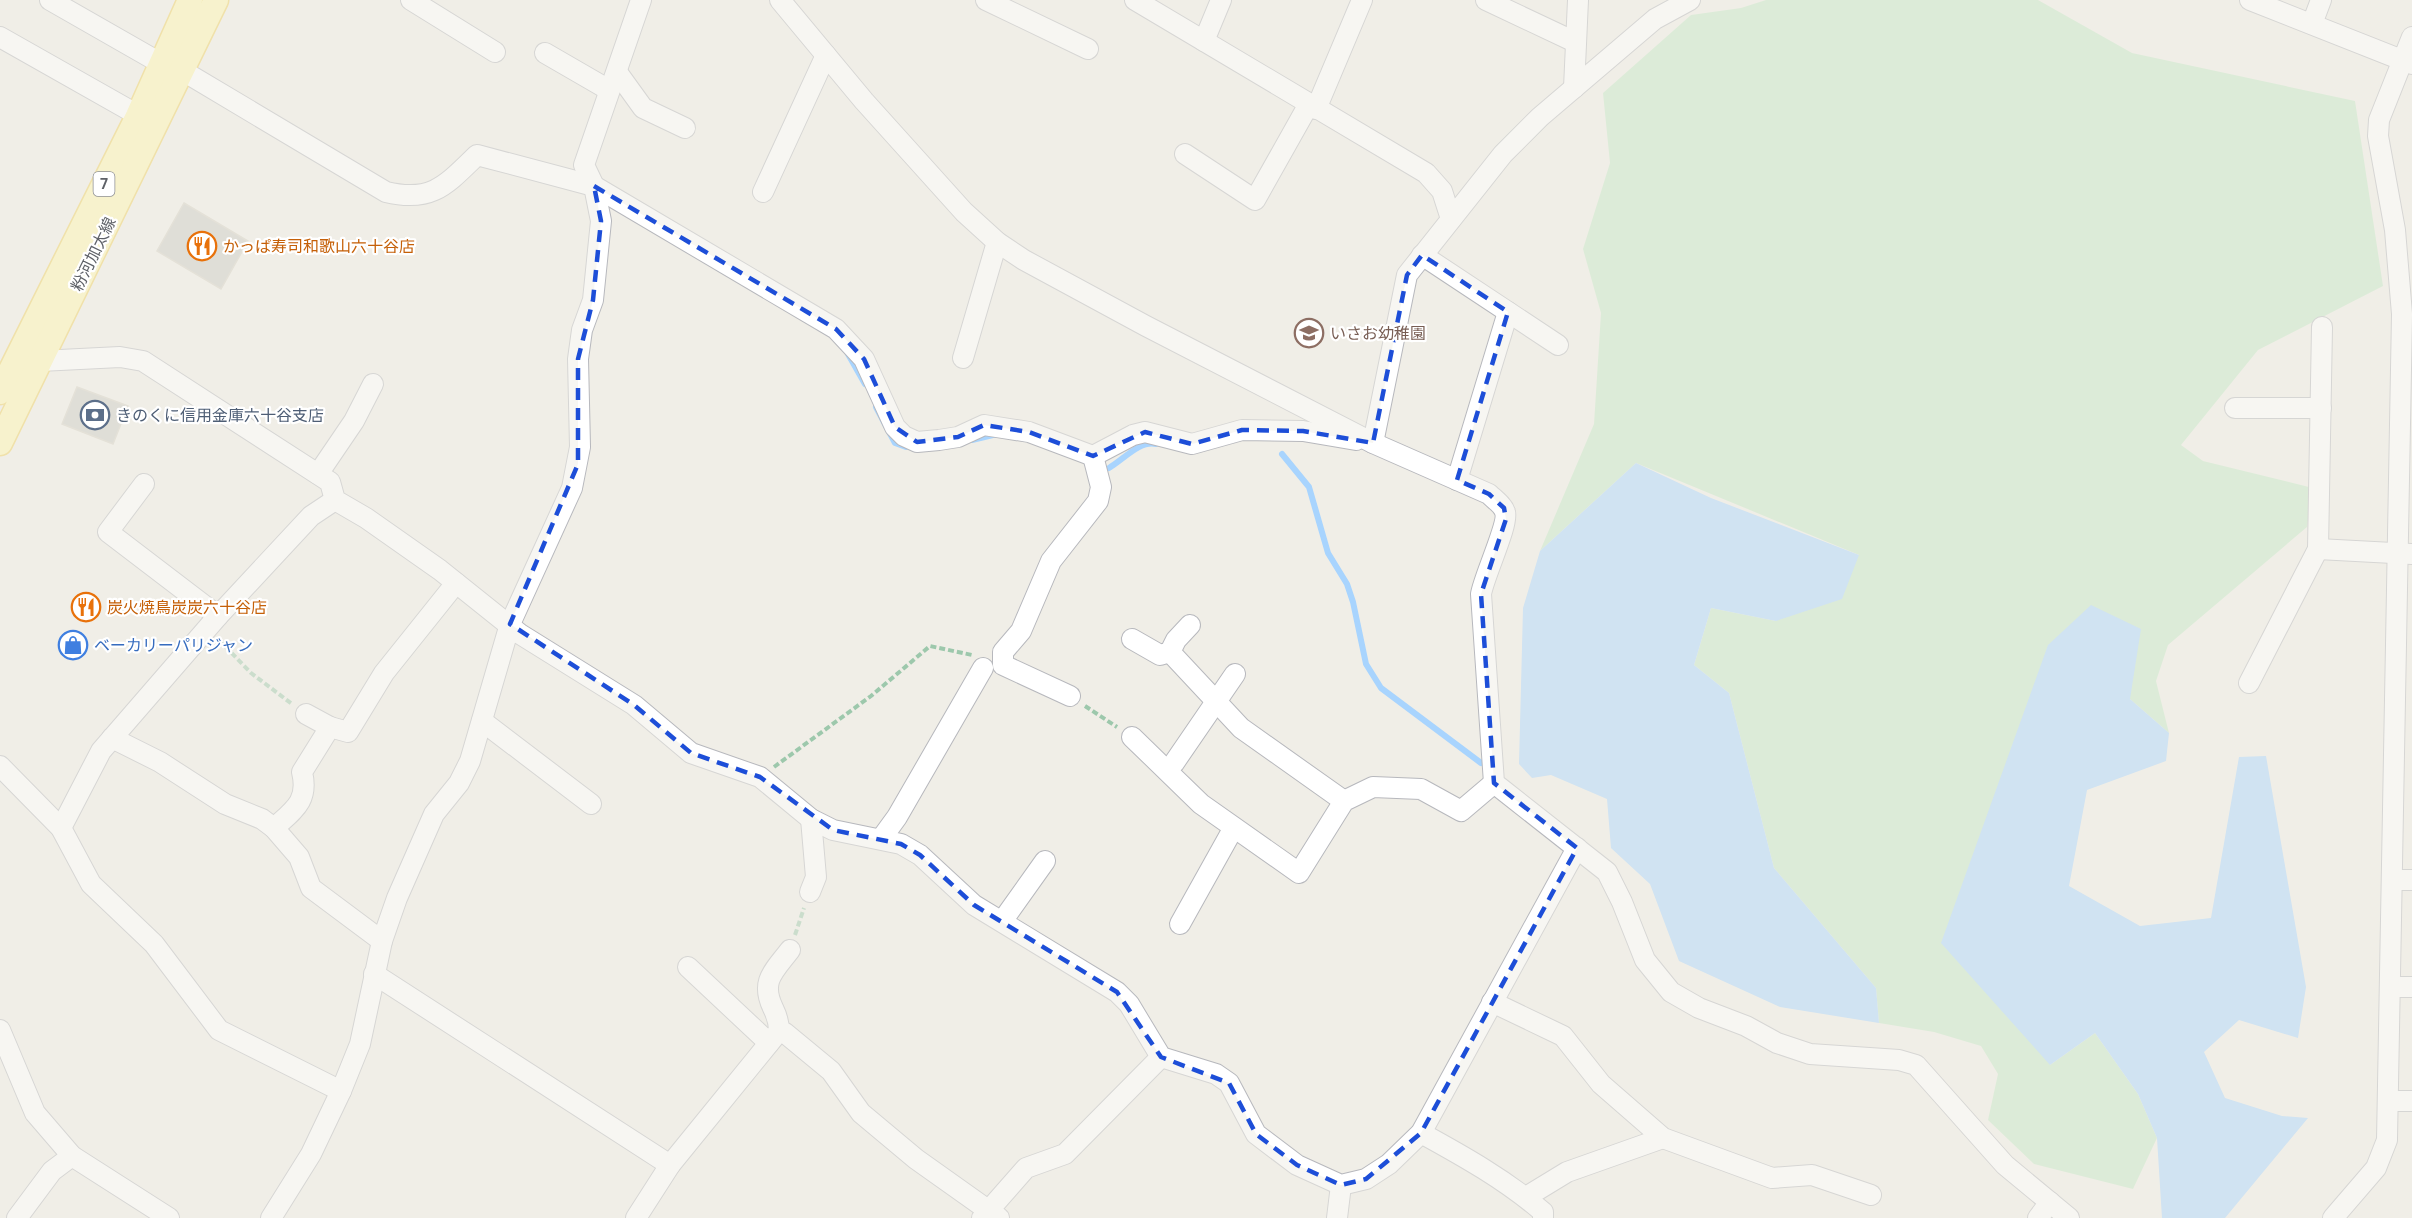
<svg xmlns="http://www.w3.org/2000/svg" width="2412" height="1218" viewBox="0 0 2412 1218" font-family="'DM Sans','Noto Sans JP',sans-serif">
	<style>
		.green { fill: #c4e7c6 }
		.water { fill: #a8d4fe }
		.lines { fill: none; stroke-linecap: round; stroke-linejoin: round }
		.stream { stroke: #a8d4fe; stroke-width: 6 }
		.building { fill: #cbcac3; stroke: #d5d1c5; stroke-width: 1.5 }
		.minor-casing { stroke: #b7b8bd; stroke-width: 22 }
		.major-casing { stroke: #f0d05f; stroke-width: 27 }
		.path { stroke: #9dc8ac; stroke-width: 4; stroke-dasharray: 6 3; stroke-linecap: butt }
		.minor { stroke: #fff; stroke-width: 20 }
		.major { stroke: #fef6ad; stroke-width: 24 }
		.marked { fill: none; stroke: #1d4ed8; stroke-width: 4.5; stroke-dasharray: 12 8; stroke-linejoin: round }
		.labels { text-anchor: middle; stroke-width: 4.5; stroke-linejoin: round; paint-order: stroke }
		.shield { fill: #fff; stroke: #8e9095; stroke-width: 1.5 }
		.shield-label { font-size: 15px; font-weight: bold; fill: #5e6167 }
		.food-label { font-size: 16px; fill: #c56008; stroke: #fff; text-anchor: start }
		.street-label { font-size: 16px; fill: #5e6167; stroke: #fff }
		.education-label { font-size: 16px; fill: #785e54; stroke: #fff; text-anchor: start }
		.service-label { font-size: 16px; fill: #4e5e75; stroke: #fff; text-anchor: start }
		.shop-label { font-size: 16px; fill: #366cbe; stroke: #fff; text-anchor: start }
	</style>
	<rect width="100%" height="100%" fill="#f0eee7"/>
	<path class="green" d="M1766 0H2038L2132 53 2355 101 2383 286 2258 350 2181 445 2203 461 2313 488 2307 527 2168 645 2156 681 2169 733 2130 699 2091 606 2050 1065 2095 1033 2138 1094 2157 1138 2133 1189 2034 1164 1988 1120 1998 1074 1981 1046 1934 1032 1879 1023 1876 988 1774 868 1729 693 1694 665 1711 608 1776 621 1859 555 1636 463 1540 551 1594 424 1601 313 1583 249 1610 163 1603 93 1691 15 1741 8Z"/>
	<g class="water">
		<path d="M1636 463 1711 498 1859 555 1842 599 1776 621 1711 608 1694 665 1729 693 1774 868 1876 988 1879 1023 1780 1007 1679 961 1650 884 1611 848 1607 799 1551 775 1532 778 1519 764 1523 608 1540 551Z"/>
		<path d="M2091 605 2141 629 2130 699 2169 733 2166 761 2087 790 2069 886 2140 926 2211 918 2239 757 2266 756 2306 987 2298 1038 2239 1020 2204 1052 2225 1098 2282 1116 2308 1118 2225 1218H2162L2157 1138 2138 1094 2095 1033 2050 1065 1941 943 2048 645Z"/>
	</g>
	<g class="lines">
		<g class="stream">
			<path d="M848 354 865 384"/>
			<path d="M876 407 895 443 906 447"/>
			<path d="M972 440 997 434"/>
			<path d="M1282 454 1309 487 1328 553 1347 584 1353 602 1366 664 1381 688 1481 763"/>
			<path d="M1109 468C1123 460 1140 440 1156 444"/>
		</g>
	</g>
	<g class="building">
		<path d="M184 203 248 241 221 289 157 251Z"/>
		<path d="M77 387 128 406 113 444 62 424Z"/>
	</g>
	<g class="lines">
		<g class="minor-casing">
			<g id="minor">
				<path d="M50 0 162 64"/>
				<path d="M411 0 495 52"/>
				<path d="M780 0 864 101 964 212 997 242 1024 260 1146 326 1373 443 1489 494C1494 499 1503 505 1505 512 1509 524 1484 576 1481 594L1494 783 1607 872 1622 902 1645 960 1671 992 1699 1008 1746 1026 1777 1043 1810 1054 1899 1060 1916 1065 2005 1165 2069 1218"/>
				<path d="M986 0 1088 49"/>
				<path d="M1135 0 1426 173 1442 191 1451 219"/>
				<path d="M1486 0 1575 42"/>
				<path d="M2250 0 2412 64"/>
				<path d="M2312 24 2321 0"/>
				<path d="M0 37 152 123"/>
				<path d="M1204 41 1221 0"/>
				<path d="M545 53 609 90"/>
				<path d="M183 71 386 192C432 203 446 185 477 155L594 186 836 329 864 359 895 427 904 436 917 442 939 440 958 437 984 425 1029 432 1093 456 1133 435 1145 432 1192 444 1242 430 1303 431 1356 440"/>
				<path d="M617 72 643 108 685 128"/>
				<path d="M1574 88 1578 0"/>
				<path d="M1316 109 1362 0"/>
				<path d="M1185 154 1255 200 1309 104"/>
				<path d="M763 192 826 55"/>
				<path d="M1422 255 1558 345"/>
				<path d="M963 358 997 242"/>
				<path d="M40 361 120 357 143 361 330 482 335 500 366 518 440 570 520 634 634 705 691 753 760 777 811 819 833 830 901 844 920 855 974 905 1117 992 1129 1004 1161 1057 1216 1074 1229 1083 1256 1134 1297 1165 1341 1185 1366 1179 1389 1164 1421 1133 1577 848"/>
				<path d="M2235 408H2321"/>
				<path d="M1373 443 1407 275 1503 154 1540 117 1655 19 1690 0"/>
				<path d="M318 474 354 421 373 384"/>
				<path d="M1457 480 1508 312"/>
				<path d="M144 484 108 532 218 616"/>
				<path d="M2318 549 2412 554"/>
				<path d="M1132 639 1160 655 1170 652 1176 640 1190 625"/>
				<path d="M1170 652 1241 728 1344 801"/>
				<path d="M2249 683 2318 549 2322 327"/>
				<path d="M1070 696 1003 665V652L1021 631 1051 561 1098 501 1101 487 1093 456"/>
				<path d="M306 714 330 727"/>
				<path d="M482 721 591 804"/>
				<path d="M1132 737 1201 804 1299 873 1344 801 1373 787 1421 789 1461 811 1494 783"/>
				<path d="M112 738 160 762 225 804 262 819 274 828 299 857 311 888 382 941"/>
				<path d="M1174 763 1235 674"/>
				<path d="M0 766 61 828 91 884 154 944 219 1030 341 1091"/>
				<path d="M61 828 101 751 218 616 311 516 335 500"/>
				<path d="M274 828C294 810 309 801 302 772L330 727 348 732 384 673 456 583"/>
				<path d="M881 839 897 817 983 668"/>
				<path d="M2392 880H2412"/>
				<path d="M810 892 816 877 811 819"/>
				<path d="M1003 920 1045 861"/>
				<path d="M1180 924 1233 829"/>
				<path d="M688 967 769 1043"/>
				<path d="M374 974 670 1165"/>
				<path d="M2390 987H2412"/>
				<path d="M1492 1002 1563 1036 1601 1084 1663 1138 1772 1178 1812 1175 1871 1195"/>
				<path d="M0 1030 35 1113 72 1156 169 1218"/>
				<path d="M779 1031 785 1033 831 1071 861 1113 916 1159 999 1218"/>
				<path d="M2388 1101H2412"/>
				<path d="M1421 1133C1463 1156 1506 1180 1543 1212V1218"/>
				<path d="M1526 1197 1567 1172 1663 1138"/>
				<path d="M17 1218 52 1171 72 1156"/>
				<path d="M271 1218 311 1154 341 1091 360 1044 382 941 397 898 434 814 459 783 470 761 510 624 572 488 580 447 578 359 582 330 593 300 601 221 594 186 584 165 641 0"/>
				<path d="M636 1218 670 1165 779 1031C779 1022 777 1016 773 1008 760 981 774 971 790 950"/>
				<path d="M982 1218 1026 1168 1065 1154 1161 1057"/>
				<path d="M1337 1218 1341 1185"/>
				<path d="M2038 1218 2050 1202"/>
				<path d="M2333 1218 2376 1168 2387 1140 2402 314 2395 230 2378 136 2379 120 2412 37"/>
			</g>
		</g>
		<g class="major-casing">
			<g id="major">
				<path d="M0 392 138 116 190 0"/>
				<path d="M0 443 216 0"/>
			</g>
		</g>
		<g class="path">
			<path d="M219 640 251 673 292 704"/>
			<path d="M1085 706 1117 727"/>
			<path d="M774 767 871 696 930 646 972 655"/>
			<path d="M795 935 804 908"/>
		</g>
		<use href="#minor" class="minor"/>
		<use href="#major" class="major"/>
	</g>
	<path d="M0 0H2412V1218H0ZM594 186 836 329 864 359 895 427 917 442 958 437 984 425 1029 432 1093 456 1145 432 1192 444 1242 430 1303 431 1373 443 1407 275 1422 255 1508 312 1457 480 1489 494 1504 508 1506 519 1481 594 1494 783 1577 848 1421 1133 1366 1179 1341 1185 1297 1165 1256 1134 1229 1083 1161 1057 1117 992 974 905 920 855 901 844 833 830 760 777 691 753 634 705 510 624 578 464V359L593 300 601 221Z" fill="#f0eee7" fill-opacity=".55" fill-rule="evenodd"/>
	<path class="marked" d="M594 186 836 329 864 359 895 427 917 442 958 437 984 425 1029 432 1093 456 1145 432 1192 444 1242 430 1303 431 1373 443 1407 275 1422 255 1508 312 1457 480 1489 494 1504 508 1506 519 1481 594 1494 783 1577 848 1421 1133 1366 1179 1341 1185 1297 1165 1256 1134 1229 1083 1161 1057 1117 992 974 905 920 855 901 844 833 830 760 777 691 753 634 705 510 624 578 464V359L593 300 601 221Z"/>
	<defs>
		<g id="restaurant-ring" transform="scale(1.5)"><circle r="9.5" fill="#fff" stroke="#e8710a" stroke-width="1.5"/><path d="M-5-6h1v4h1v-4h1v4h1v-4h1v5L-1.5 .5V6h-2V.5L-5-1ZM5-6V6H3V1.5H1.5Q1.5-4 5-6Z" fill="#e8710a"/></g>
		<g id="school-ring" transform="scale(1.5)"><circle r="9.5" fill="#fff" stroke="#8d6e63" stroke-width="1.5"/><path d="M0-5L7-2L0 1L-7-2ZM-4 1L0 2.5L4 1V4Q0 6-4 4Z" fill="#8d6e63"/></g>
		<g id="bank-ring" transform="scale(1.5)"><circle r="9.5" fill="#fff" stroke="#5c6f8a" stroke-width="1.5"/><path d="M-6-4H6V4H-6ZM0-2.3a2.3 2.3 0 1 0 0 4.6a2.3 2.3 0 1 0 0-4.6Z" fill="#5c6f8a"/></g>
		<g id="shop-ring" transform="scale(1.5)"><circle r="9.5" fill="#fff" stroke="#3f7fe0" stroke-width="1.5"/><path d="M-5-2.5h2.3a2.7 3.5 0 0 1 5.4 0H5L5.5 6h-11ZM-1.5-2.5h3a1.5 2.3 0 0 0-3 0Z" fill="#3f7fe0"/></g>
	</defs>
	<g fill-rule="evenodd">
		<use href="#restaurant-ring" x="202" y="246"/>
		<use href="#school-ring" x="1309" y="333"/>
		<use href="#bank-ring" x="95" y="415"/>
		<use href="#restaurant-ring" x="86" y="607"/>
		<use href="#shop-ring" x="73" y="645"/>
	</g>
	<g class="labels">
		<rect class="shield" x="93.5" y="172" width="21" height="24" rx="4.5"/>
		<g class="shield-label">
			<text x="104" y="189">7</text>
		</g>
		<g class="food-label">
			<text x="223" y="252">かっぱ寿司和歌山六十谷店</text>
			<text x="107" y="613">炭火焼鳥炭炭六十谷店</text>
		</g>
		<g class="street-label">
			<text transform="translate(93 254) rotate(-64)" y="6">粉河加太線</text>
		</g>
		<g class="education-label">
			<text x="1330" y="339">いさお幼稚園</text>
		</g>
		<g class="service-label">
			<text x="116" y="421">きのくに信用金庫六十谷支店</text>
		</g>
		<g class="shop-label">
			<text x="94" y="651">ベーカリーパリジャン</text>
		</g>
	</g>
</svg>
